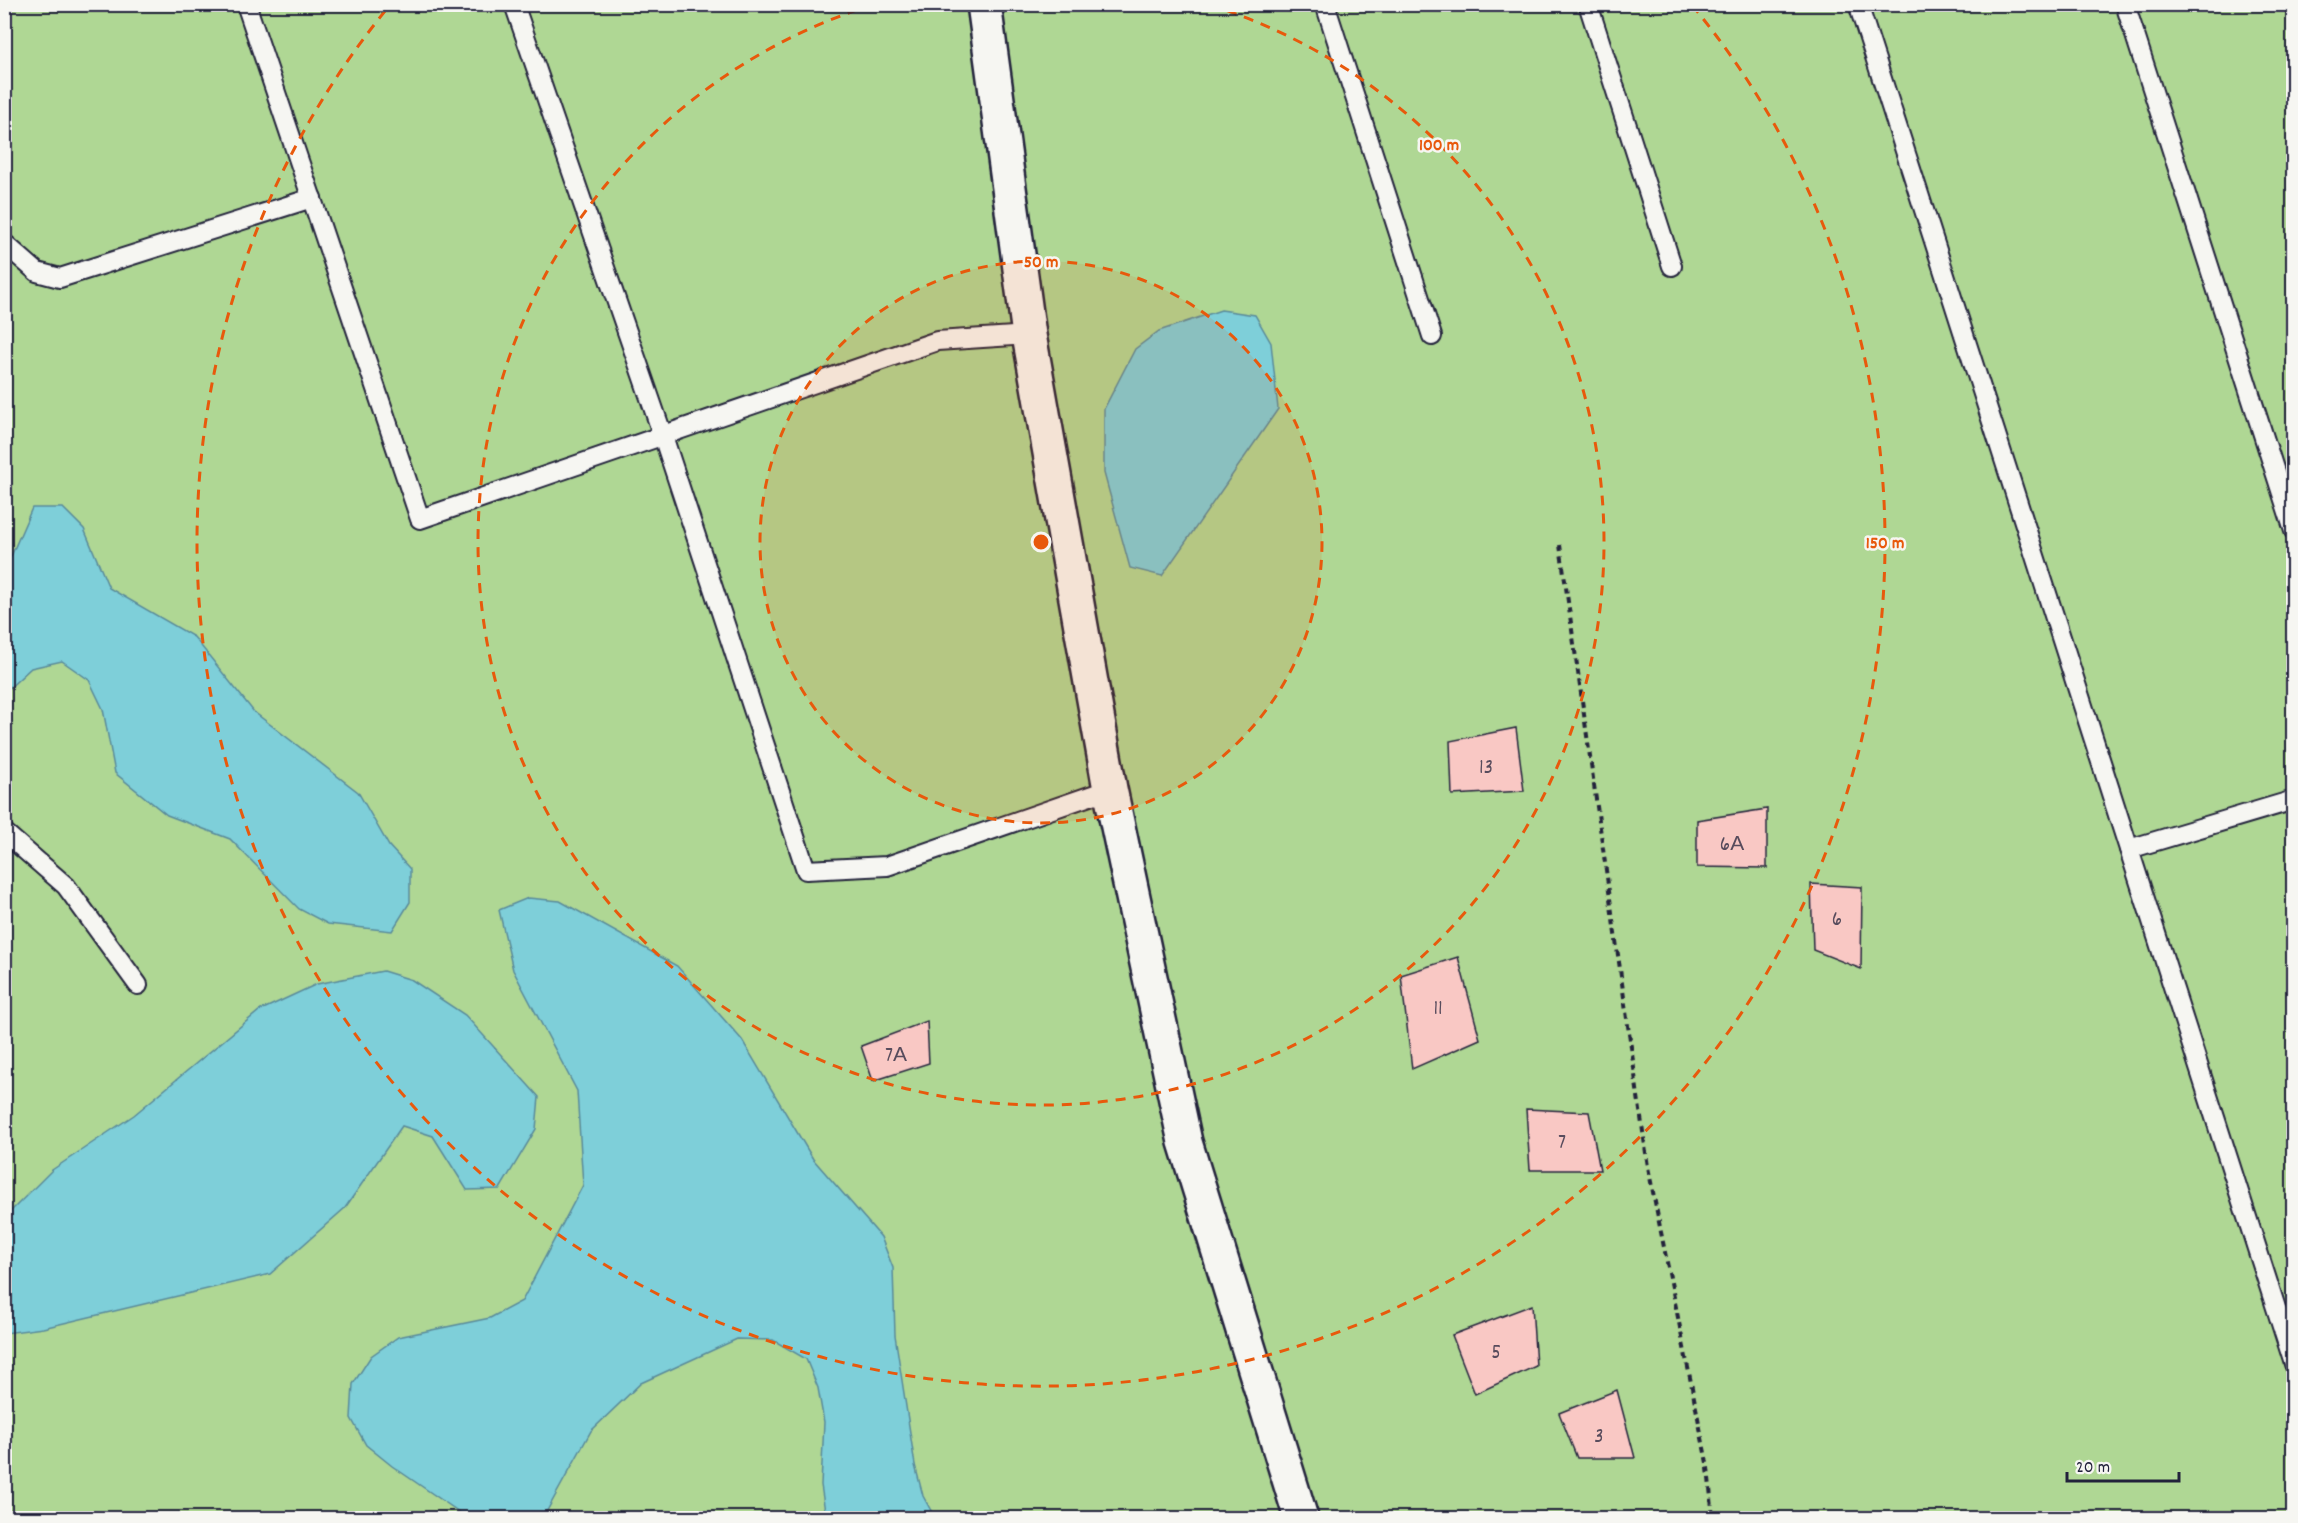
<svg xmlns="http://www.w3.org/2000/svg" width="2298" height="1523" viewBox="0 0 2298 1523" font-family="Dekko,sans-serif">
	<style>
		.green { fill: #afd794; stroke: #687c68; stroke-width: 1.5 }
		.water { fill: #7ecfd9; stroke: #598a9a; stroke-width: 1.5 }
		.building { fill: #f9c8c4; stroke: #22223b; stroke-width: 1.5 }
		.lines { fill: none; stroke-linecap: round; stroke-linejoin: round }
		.lane-casing { stroke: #22223b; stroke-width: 22 }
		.street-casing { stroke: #22223b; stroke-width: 38 }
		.path { stroke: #22223b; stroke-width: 4; stroke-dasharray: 6 4.5; stroke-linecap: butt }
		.lane { stroke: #f6f6f2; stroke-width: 18 }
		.street { stroke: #f6f6f2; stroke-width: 33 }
		.ring { fill: none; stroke: #e8590c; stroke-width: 3; stroke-dasharray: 10 8 }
		.labels { text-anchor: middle; stroke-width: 5; stroke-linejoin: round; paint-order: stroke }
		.number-label { font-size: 21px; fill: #584c5d }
		.centre { fill: #e8590c; stroke: #f6f6f2; stroke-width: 3 }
		.ring-label { font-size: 18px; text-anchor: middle; font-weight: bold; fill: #e8590c; stroke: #f6f6f2; stroke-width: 5; stroke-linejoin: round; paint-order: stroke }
	</style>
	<rect width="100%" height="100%" fill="#f6f6f2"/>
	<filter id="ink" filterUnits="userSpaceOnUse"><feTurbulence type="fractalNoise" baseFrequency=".0167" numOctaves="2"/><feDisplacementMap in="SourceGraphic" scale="12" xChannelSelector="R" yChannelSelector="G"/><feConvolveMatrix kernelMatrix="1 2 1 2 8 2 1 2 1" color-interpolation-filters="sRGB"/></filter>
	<g filter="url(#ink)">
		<rect class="green" x="5" y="5" width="2288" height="1513"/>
		<g class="water">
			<path d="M1221 310 1255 315 1271 343 1278 409 1162 576 1130 568 1104 473V409L1135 349 1159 331Z"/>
			<path d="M32 508H63L84 529 109 588 194 637 254 712 358 792 389 846 410 869V902L392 931 328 924 299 909 230 839 167 815 115 773 103 709 89 680 62 661 31 668 5 692V570Z"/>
			<path d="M528 898 560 901 677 966 742 1040 813 1159 881 1237 893 1268 895 1335 915 1465 923 1496 935 1518H826L821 1485 824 1422 818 1388 806 1359 773 1340 737 1339 641 1383 591 1431 543 1518H468L392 1466 366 1445 351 1418 353 1384 371 1356 398 1337 490 1318 522 1301 583 1185 577 1091 513 970 499 910Z"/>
			<path d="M383 971 412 980 465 1015 539 1097 536 1129 500 1189 467 1190 433 1136 402 1126 345 1208 270 1274 43 1328 5 1333V1217L52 1170 134 1115 259 1011 317 984Z"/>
		</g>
		<g class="building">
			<path d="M1516 728 1524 791 1452 795 1450 741Z"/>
			<path d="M1767 809V868L1697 867V820Z"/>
			<path d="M1811 884 1862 887 1861 969 1813 950Z"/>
			<path d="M1458 957 1480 1039 1412 1069 1401 975Z"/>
			<path d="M927 1021 929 1063 873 1081 861 1046Z"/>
			<path d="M1526 1109 1589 1112 1600 1170H1530Z"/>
			<path d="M1532 1305 1536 1366 1475 1394 1452 1335Z"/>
			<path d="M1617 1390 1635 1458H1577L1559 1413Z"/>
			<path d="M1584 1514V1518H1534Z"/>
		</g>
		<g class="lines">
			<g class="lane-casing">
				<g id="lane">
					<path d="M246 4 420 519 937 341 1029 335"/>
					<path d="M514 4 663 436 806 870 887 866 1110 789"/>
					<path d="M1325 4 1432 336"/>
					<path d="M1588 4 1672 266"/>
					<path d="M1858 4 2294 1364"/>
					<path d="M2125 4 2294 531"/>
					<path d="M4 243 37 272 60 278 312 198"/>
					<path d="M4 832 66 886 138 985"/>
					<path d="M2129 849 2294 800"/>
				</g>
			</g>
			<g class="street-casing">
				<path id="street" d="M984 4 1029 335 1110 789 1185 1142 1301 1518"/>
			</g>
			<path class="path" d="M1560 545 1648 1167 1708 1468 1713 1518"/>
			<use href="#lane" class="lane"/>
			<use href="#street" class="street"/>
		</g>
	</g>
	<circle cx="1041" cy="542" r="281" fill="#e8590c" fill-opacity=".12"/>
	<g class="ring">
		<circle cx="1041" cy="542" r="281"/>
		<path d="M1210 5A563 563 0 1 1 872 5"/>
		<path d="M1692 5A844 844 0 1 1 390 5"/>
	</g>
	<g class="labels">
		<g class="number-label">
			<text x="1486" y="773">13</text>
			<text x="1732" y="850">6А</text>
			<text x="1837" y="925">6</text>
			<text x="1438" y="1014">11</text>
			<text x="896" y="1061">7А</text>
			<text x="1562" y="1148">7</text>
			<text x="1496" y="1358">5</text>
			<text x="1599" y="1442">3</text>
		</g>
	</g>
	<circle cx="1041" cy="542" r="9" class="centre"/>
	<g class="ring-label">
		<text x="1439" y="150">100 m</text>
		<text x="1041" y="267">50 m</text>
		<text x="1885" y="548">150 m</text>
	</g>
	<rect width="2298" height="1523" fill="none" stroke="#f6f6f2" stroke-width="24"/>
	<rect x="12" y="12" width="2274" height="1499" fill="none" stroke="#22223b" stroke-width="2" filter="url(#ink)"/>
	<path d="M2067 1472v9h112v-9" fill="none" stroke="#22223b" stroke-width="3"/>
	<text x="2076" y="1472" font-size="18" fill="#22223b" stroke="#f6f6f2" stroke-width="4.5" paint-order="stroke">20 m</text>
</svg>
